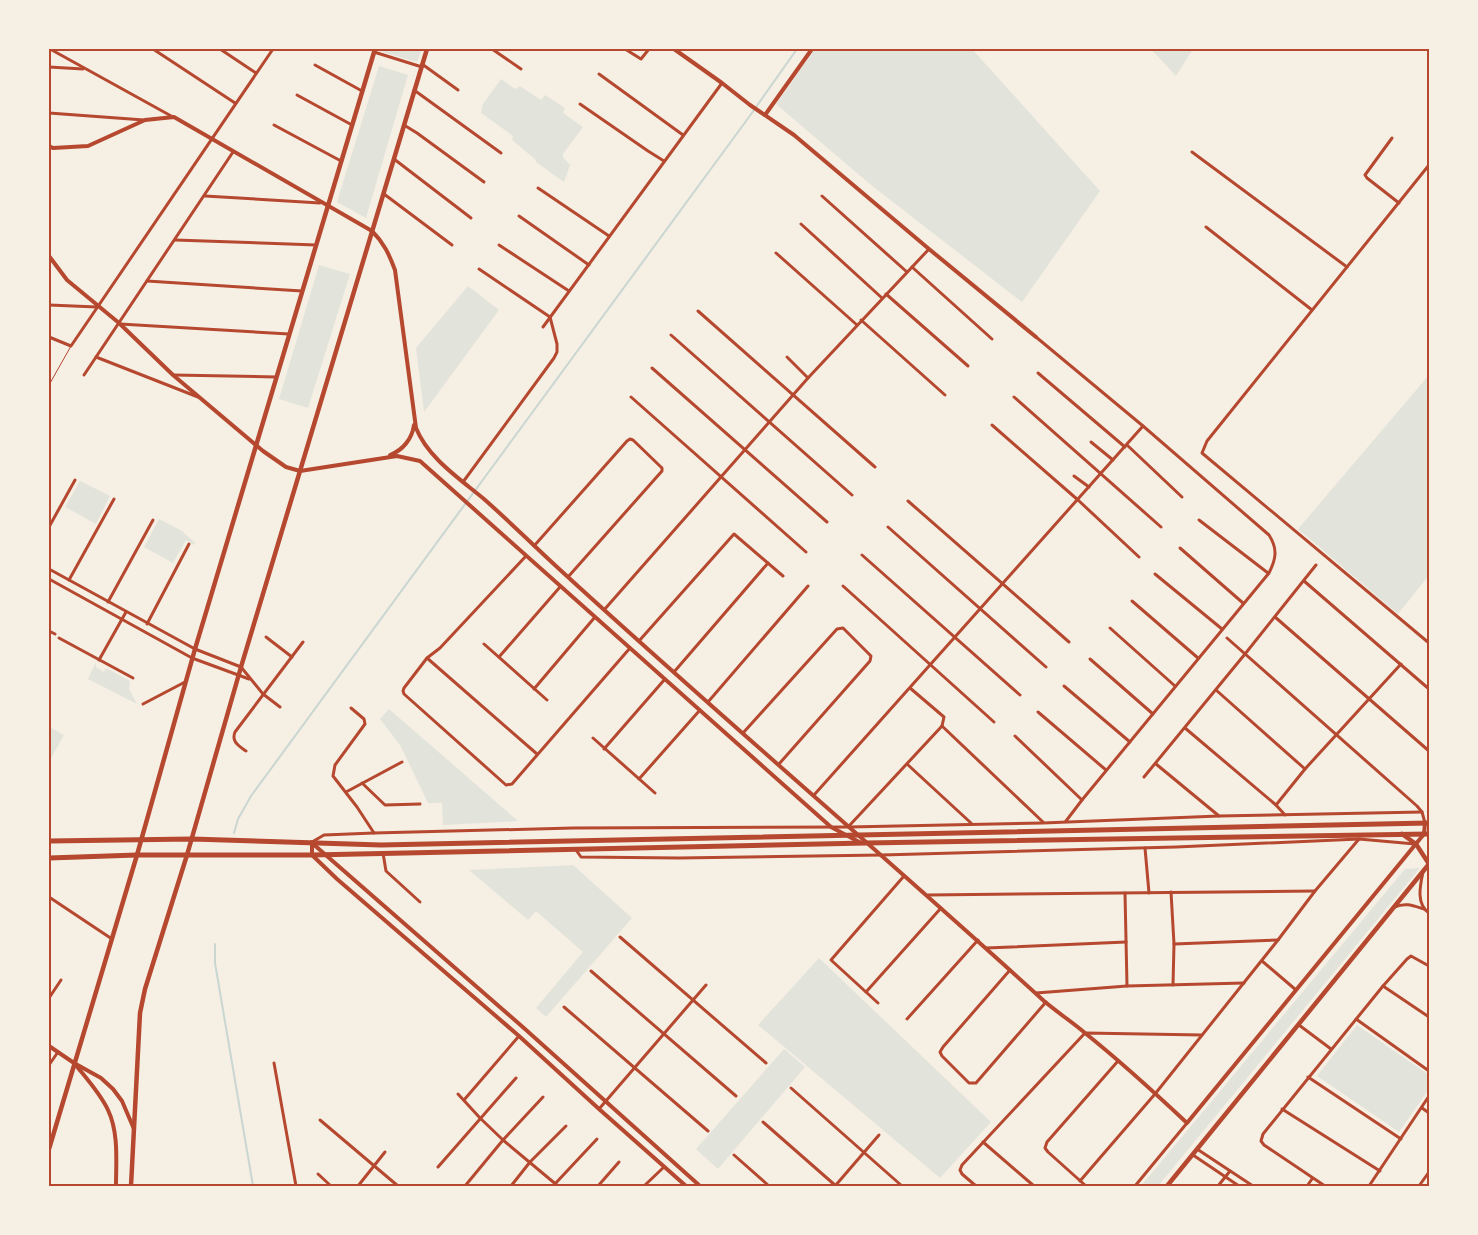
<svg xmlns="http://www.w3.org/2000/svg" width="1478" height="1235" viewBox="0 0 1478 1235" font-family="Quicksand,sans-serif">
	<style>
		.green { fill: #e2e4dc }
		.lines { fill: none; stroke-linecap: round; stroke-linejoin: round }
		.stream { stroke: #c9d6d2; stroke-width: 2 }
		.service { stroke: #b5482f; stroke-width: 1 }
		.minor { stroke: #b5482f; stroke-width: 3 }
		.tertiary { stroke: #b5482f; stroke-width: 4 }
		.secondary { stroke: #b5482f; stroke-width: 4.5 }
		.primary { stroke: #b5482f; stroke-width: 5 }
		.neatline { fill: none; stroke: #b5482f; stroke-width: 2 }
	</style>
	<rect width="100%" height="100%" fill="#f6efe4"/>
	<g class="green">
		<path d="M381 49H422L417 62 382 52Z"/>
		<path d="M815 49H972L1100 191 1022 302 871 185 776 104Z"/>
		<path d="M1151 49H1193L1176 76Z"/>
		<path d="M379 66 408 75 366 218 337 202Z"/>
		<path d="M501 79 515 89 520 86 541 100 545 95 565 108 563 113 583 127 563 154V157L570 165 564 182 536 162V160L512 140 513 136 481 113 483 104Z"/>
		<path d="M319 265 350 274 308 408 279 399Z"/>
		<path d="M468 286 499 310 424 412 416 348Z"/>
		<path d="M1429 375V575L1398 614 1298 529Z"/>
		<path d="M80 481 110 496 96 524 65 507Z"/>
		<path d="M159 519 182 531 195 543 194 545 186 540 173 563 144 547Z"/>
		<path d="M96 662V667L104 672 106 668 130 681 129 689 137 704 88 679Z"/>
		<path d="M389 709 518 821 443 825 442 803H428L400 745 380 719Z"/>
		<path d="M49 727 64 735 49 762Z"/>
		<path d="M573 865 632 918 546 1017 536 1008 583 952 536 911 528 920 469 870Z"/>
		<path d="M1420 868 1158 1186H1141L1405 869Z"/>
		<path d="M819 958 991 1122 940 1178 758 1025Z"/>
		<path d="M1357 1025 1429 1075V1089L1399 1132 1317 1076Z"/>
		<path d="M784 1049 805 1067 718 1169 696 1149Z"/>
	</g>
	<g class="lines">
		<g class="stream">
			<path d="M234 833 238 819 251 796 749 117 797 49"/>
			<path d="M215 944V963L253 1186"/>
		</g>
		<path class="service" d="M49 385 71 346"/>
		<g class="minor">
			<path d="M50 49 173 117"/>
			<path d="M153 49 235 103"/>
			<path d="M220 49 256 73"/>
			<path d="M492 49 521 69"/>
			<path d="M625 49 641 59 649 49"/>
			<path d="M374 52 422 67"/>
			<path d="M422 64 458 90"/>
			<path d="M315 65 362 91"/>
			<path d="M49 67 83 69"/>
			<path d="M599 74 683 135"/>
			<path d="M414 90 501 153"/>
			<path d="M297 95 352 125"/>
			<path d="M580 104 648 151 664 161"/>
			<path d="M49 113 144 120"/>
			<path d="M274 125 341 161"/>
			<path d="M404 125 417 133 484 182"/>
			<path d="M1392 138 1365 175 1367 178 1399 203"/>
			<path d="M1192 152 1347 267"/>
			<path d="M394 159 471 218"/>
			<path d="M1429 165 1207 441 1202 453 1429 643"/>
			<path d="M538 188 609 236"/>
			<path d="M384 194 452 245"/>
			<path d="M205 196 320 203"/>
			<path d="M822 196 907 272"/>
			<path d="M519 216 589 265"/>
			<path d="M801 224 882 298"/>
			<path d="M1206 227 1312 310"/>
			<path d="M175 240 316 245"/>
			<path d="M499 245 569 291"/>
			<path d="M776 253 857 325"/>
			<path d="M912 267 992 339"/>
			<path d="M147 281 302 291"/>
			<path d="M886 294 968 366"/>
			<path d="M49 305 97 307"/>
			<path d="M698 311 875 467"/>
			<path d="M861 320 945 395"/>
			<path d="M120 324 289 334"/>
			<path d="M543 327 722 83"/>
			<path d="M671 335 852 495"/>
			<path d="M49 337 71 346 273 49"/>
			<path d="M1036 337 1143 426 1269 535C1278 549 1276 559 1269 573L1082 800 1066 821"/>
			<path d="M96 357 198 397"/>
			<path d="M787 357 808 378"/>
			<path d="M652 368 827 522"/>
			<path d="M1038 373 1125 447"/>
			<path d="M84 375 233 152"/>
			<path d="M173 375 276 377"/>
			<path d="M631 397 806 552"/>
			<path d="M1014 397 1161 527"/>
			<path d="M992 425 1078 500 1139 557"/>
			<path d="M1091 442 1113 460"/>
			<path d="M1127 445 1182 497"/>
			<path d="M1074 476 1089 487"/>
			<path d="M463 482 554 358 557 352V344L550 317 479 269"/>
			<path d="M908 501 1069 642"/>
			<path d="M1199 520 1268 573"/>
			<path d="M49 527 75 480"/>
			<path d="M888 527 1046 667"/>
			<path d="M534 546 627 441 630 439 633 440 662 468V471L568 577"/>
			<path d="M1180 548 1243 603"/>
			<path d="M862 555 1020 695"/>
			<path d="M526 556 440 648 427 658 404 688 403 691 404 694 506 785 512 784 630 648"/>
			<path d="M49 569 195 649 241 667 263 694 280 707"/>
			<path d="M1155 574 1222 629"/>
			<path d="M49 579 192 658 249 679"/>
			<path d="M69 580 114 499"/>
			<path d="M1304 581 1429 689"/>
			<path d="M843 586 994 722"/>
			<path d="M1132 601 1198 658"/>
			<path d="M108 602 153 520"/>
			<path d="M604 610 808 378 929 249"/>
			<path d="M1275 617 1429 751"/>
			<path d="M147 624 189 544"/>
			<path d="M1110 628 1175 686"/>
			<path d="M49 631 55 634"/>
			<path d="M266 637 292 657"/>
			<path d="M59 638 133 678"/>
			<path d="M1227 638 1417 806 1422 812 1425 823"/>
			<path d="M639 641 734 534 783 576"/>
			<path d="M484 644 547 700"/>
			<path d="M499 657 560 587"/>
			<path d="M427 658 537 754"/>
			<path d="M1090 659 1153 714"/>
			<path d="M99 660 126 612"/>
			<path d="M674 672 768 563"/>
			<path d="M1064 686 1130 742"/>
			<path d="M910 688 944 717 942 726"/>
			<path d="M534 689 595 617"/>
			<path d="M1216 690 1305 769"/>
			<path d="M708 702 808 586"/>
			<path d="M143 704 185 682"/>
			<path d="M351 708 364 719 365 724 335 765 333 776 357 807 374 833"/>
			<path d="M1038 712 1106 770"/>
			<path d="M942 726 1043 822"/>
			<path d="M1185 728 1276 805 1285 815"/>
			<path d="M743 733 837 629 843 628 871 656 870 661 779 764"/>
			<path d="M1015 736 1082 800"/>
			<path d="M593 738 655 793"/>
			<path d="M604 749 665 679"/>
			<path d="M246 751C239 746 231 742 235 732L303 642"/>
			<path d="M907 764 971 823"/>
			<path d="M1156 764 1219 816"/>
			<path d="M1144 777 1245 654 1316 565"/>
			<path d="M639 779 700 710"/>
			<path d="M362 783 385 805 420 804"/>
			<path d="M346 792 402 762"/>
			<path d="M814 795 1143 426"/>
			<path d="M1276 805 1305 769 1401 664"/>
			<path d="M849 826 942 726"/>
			<path d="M312 842 324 835 374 833 573 828 849 827 1043 823 1219 816 1422 812"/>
			<path d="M1145 848 1149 893"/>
			<path d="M576 850 581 857 679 858 882 855 1176 847 1359 839 1415 844"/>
			<path d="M383 853 386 871 420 902"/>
			<path d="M1423 872C1420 886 1416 904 1429 913"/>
			<path d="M1171 892 1174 944 1173 985"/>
			<path d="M1125 893 1127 986"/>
			<path d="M928 895 1315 891"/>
			<path d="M49 897 112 939"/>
			<path d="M1395 907C1405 902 1414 906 1424 909"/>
			<path d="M620 937 766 1063"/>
			<path d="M1174 944 1278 940"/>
			<path d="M986 948 1126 942"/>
			<path d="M1262 961 1296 990"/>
			<path d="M1010 970 943 1047 940 1052 942 1056 969 1083H976L1046 1002"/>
			<path d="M591 971 736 1096"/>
			<path d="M1383 986 1429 1017"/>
			<path d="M866 992 941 908"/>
			<path d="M1036 993 1127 986 1244 983"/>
			<path d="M49 998 61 980"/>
			<path d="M878 1003 831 960 904 876"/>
			<path d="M564 1007 708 1131"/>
			<path d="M907 1019 978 940"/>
			<path d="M1356 1019 1429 1071"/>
			<path d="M1299 1025 1331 1049"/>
			<path d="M274 1063 296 1186"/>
			<path d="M49 1065 58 1052"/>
			<path d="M1308 1077 1401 1139"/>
			<path d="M791 1088 902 1186"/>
			<path d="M458 1094 480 1118 503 1140 558 1186"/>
			<path d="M464 1100 519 1036"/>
			<path d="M1422 1108 1429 1113"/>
			<path d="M599 1109 706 985"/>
			<path d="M1282 1109 1380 1171"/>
			<path d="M320 1120 398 1186"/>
			<path d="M763 1122 836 1186"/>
			<path d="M983 1142 1034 1186"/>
			<path d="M1197 1149 1253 1186"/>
			<path d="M734 1155 769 1186"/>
			<path d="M1193 1155 1239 1186"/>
			<path d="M438 1167 516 1078"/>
			<path d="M318 1174 331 1186"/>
			<path d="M1080 1181 1155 1094 1278 940 1315 891 1359 839"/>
			<path d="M358 1186 385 1152"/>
			<path d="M465 1186 503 1140 543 1097"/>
			<path d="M511 1186 530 1162 566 1126"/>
			<path d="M553 1186 597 1139"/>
			<path d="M598 1186 619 1162"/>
			<path d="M644 1186 664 1167"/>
			<path d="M835 1186 879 1135"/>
			<path d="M976 1186 962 1174 960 1170 962 1165 1085 1033 1202 1035"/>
			<path d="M1086 1186 1048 1152 1045 1148 1047 1142 1118 1061"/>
			<path d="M1135 1186 1187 1123"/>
			<path d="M1218 1186 1230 1171"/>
			<path d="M1307 1186 1312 1179"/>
			<path d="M1325 1186 1264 1145 1261 1141 1263 1134 1383 986 1407 959 1411 956 1429 966"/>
			<path d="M1369 1186 1429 1096"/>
			<path d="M1419 1186 1429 1172"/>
		</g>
		<g class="tertiary">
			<path d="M674 49 722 83 750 105 794 135 929 249 1036 337"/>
			<path d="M765 115 812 49"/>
			<path d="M49 146 53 148 88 146 145 120 174 117 372 231C384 243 389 254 395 270L416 428C428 458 460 479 484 499 509 521 532 544 557 567 717 714 883 854 1044 1001 1057 1012 1072 1022 1085 1033 1120 1061 1154 1092 1187 1123L1424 834 1425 823"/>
			<path d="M49 256 67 280 119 323 173 375 263 451 286 467 300 471 397 456 420 461 831 827 861 843"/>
			<path d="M390 455C403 450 412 439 414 425"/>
			<path d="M312 842V855L337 879 519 1036 599 1109 686 1186"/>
			<path d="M312 843 525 1029 700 1186"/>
			<path d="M49 1046 74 1063 101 1078 113 1089 122 1101 134 1129"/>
			<path d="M74 1063C86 1078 100 1093 108 1110 119 1133 116 1162 116 1186"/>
		</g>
		<g class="secondary">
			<path d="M1402 834 1416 844 1429 864"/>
			<path d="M49 1149 137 855 195 649 375 49"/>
			<path d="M131 1186 140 1013 145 989 187 855 241 667 427 49"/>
			<path d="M1167 1186 1429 864"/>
		</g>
		<g class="primary">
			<path d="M49 841 192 839 381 845 1429 823"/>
			<path d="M49 858 137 855H312L866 843 1429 834"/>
		</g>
	</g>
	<rect width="1478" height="1235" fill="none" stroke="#f6efe4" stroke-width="100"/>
	<rect x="50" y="50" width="1378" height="1135" class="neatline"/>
</svg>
